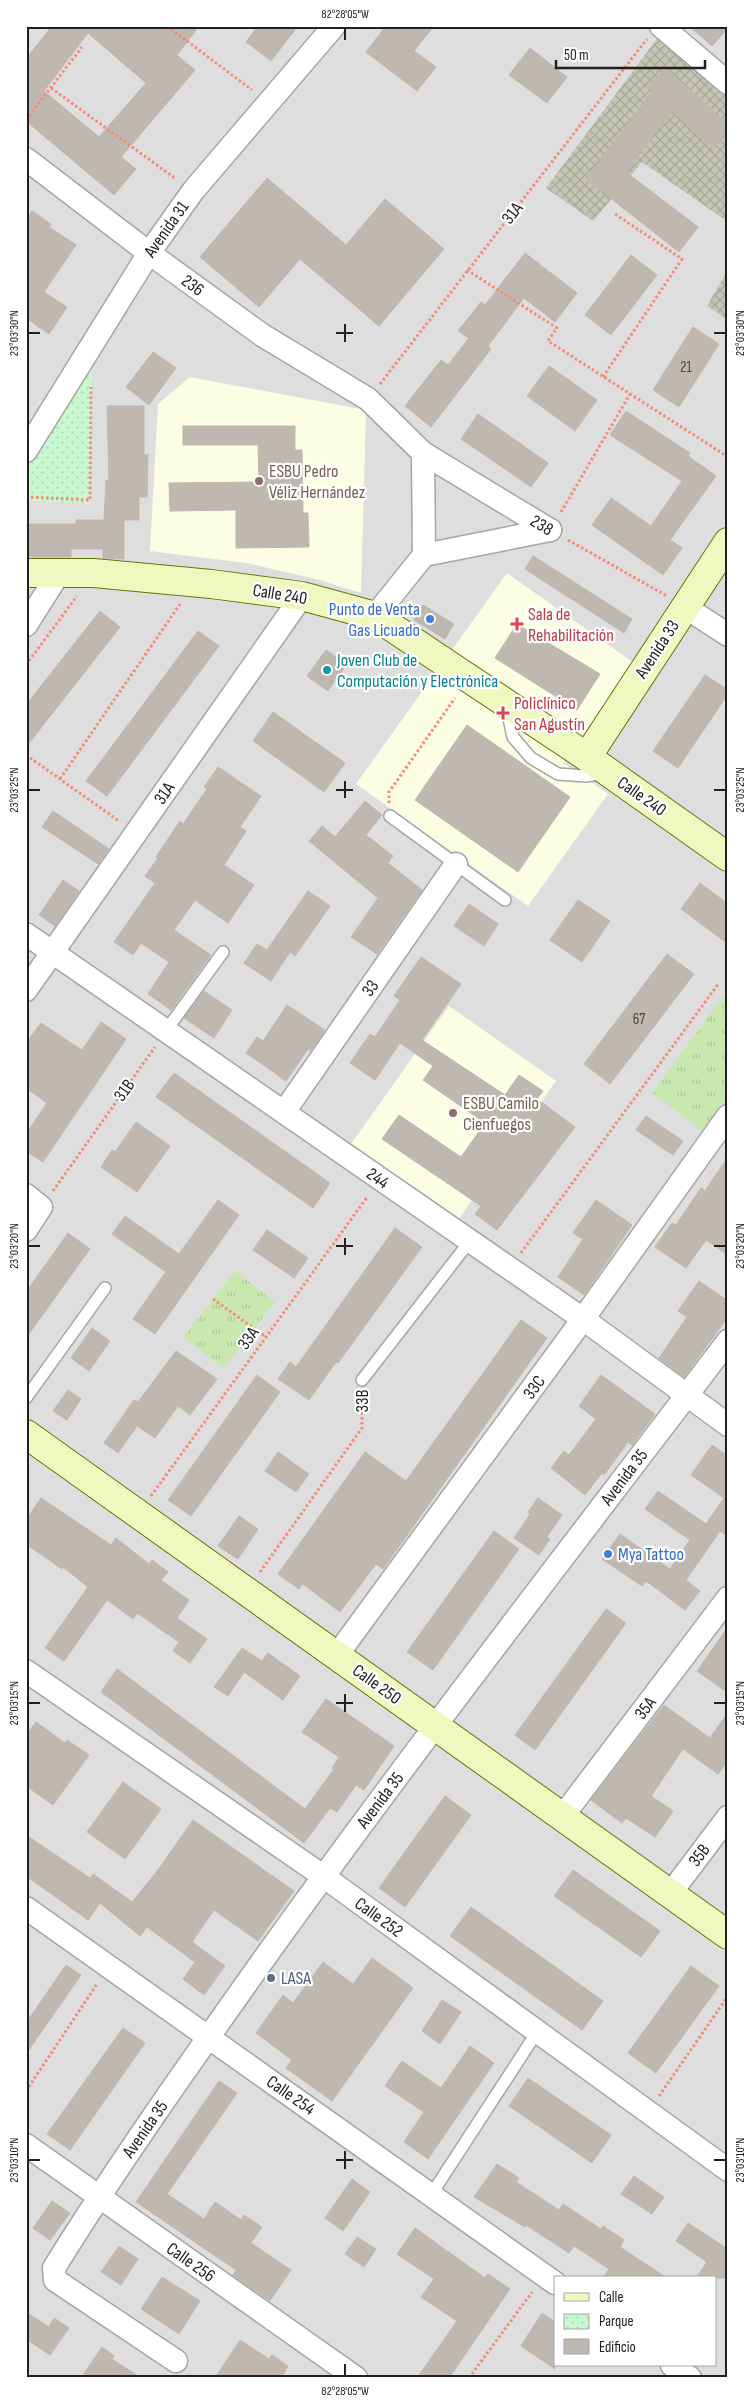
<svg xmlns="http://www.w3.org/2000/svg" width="754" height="2404" viewBox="0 0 754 2404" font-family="'Sofia Sans Condensed',sans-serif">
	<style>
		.residential { fill: #dfdede; fill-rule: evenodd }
		.education { fill: #fcfee4 }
		.construction { fill: url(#construction-cross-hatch) }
		.grass { fill: url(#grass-tufts) }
		.park { fill: url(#park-dots) }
		.building { fill: #beb8b1; stroke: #c2b7ab; fill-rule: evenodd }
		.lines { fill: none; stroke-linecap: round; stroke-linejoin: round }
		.lane-casing { stroke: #a5a5a5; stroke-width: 14 }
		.street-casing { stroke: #a5a5a5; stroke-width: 25 }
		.secondary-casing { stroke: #637609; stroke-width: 30 }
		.path { stroke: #f58b75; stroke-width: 3; stroke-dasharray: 2.5 2.5; stroke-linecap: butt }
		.lane { stroke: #fff; stroke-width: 11 }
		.street { stroke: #fff; stroke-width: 22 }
		.secondary { stroke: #f1f8bf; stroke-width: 28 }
		.ticks { fill: none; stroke: #212121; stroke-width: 2 }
		.education-dot { fill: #8d6e63; stroke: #fff; stroke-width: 2 }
		.shop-dot { fill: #3f7fe0; stroke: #fff; stroke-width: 2 }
		.health-dot { fill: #e0444e; stroke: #fff; stroke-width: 2 }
		.culture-dot { fill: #0f9aa8; stroke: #fff; stroke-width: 2 }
		.service-dot { fill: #5c6f8a; stroke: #fff; stroke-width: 2 }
		.labels { text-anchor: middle; stroke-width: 4.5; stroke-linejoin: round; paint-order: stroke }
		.number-label { font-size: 15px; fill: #484745 }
		.street-label { font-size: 18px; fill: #212121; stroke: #fff }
		.education-label { font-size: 18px; fill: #785e54; stroke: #fff; text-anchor: start }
		.shop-label { font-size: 18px; fill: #366cbe; stroke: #fff; text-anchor: end }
		.health-label { font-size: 18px; fill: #be3a42; stroke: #fff; text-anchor: start }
		.culture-label { font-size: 18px; fill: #0d838f; stroke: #fff; text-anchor: start }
		.service-label { font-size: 18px; fill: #4e5e75; stroke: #fff; text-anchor: start }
		.neatline { fill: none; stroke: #212121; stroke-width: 2 }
		.ticks-label { font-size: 12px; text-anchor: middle; fill: #212121 }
	</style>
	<defs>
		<pattern id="construction-cross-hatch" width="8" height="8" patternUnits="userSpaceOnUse" patternTransform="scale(1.25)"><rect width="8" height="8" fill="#c4c5b3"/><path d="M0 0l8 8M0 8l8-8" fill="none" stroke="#a8a99a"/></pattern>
		<pattern id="grass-tufts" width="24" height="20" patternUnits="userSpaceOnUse" patternTransform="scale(1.25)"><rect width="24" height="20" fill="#c8e8b0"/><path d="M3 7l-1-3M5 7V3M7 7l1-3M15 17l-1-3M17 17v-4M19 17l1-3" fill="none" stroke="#acc797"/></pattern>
		<pattern id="park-dots" width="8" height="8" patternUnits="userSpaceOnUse" patternTransform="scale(1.25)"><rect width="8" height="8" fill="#c8f8cf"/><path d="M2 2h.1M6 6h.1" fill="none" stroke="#acd4b1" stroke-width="1.8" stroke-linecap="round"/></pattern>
	</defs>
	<rect width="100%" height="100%" fill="#f1eee8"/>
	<path class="residential" d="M26 26H728V2378H26ZM555 2278H715V2365H555Z"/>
	<g class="education">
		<path d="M190 377 366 410 361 593 316 579 246 563 150 551 158 404Z"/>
		<path d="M507 573 634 663 563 763 608 794 528 906 356 784Z"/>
		<path d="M449 1006 556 1081 458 1220 351 1144Z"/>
	</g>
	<g class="construction">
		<path d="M662 32 728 88V222L642 162 593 221 546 188Z"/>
		<path d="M728 269V320L707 306Z"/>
	</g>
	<g class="grass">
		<path d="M724 995 728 998V1095L702 1130 652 1093Z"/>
		<path d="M235 1271 275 1302 224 1368 183 1337Z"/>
	</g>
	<path class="park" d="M93 346 88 504 26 500V458Z"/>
	<g class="building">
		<path d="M52 26H199L177 55 195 70 121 157 136 169 114 195 26 121V59ZM88 33 146 83 99 137 44 91Z"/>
		<path d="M258 26H298L271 61 246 42Z"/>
		<path d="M386 26H434L414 51 436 67 417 91 366 52Z"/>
		<path d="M689 26H728V28L712 46Z"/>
		<path d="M530 48 567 77 547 103 509 75Z"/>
		<path d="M666 68 728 125V132L713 148 672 111 626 172 698 227 679 252 586 179 652 92 647 88Z"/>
		<path d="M267 178 346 245 385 199 444 249 379 326 300 259 259 307 200 257Z"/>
		<path d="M32 211 51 224 49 227 76 245 44 292 67 307 49 334 26 318V219Z"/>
		<path d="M525 253 577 293 555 322 524 298 488 346 491 349 431 427 405 406 441 360 448 365 469 338 458 331 481 302 485 305Z"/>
		<path d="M631 255 657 275 611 335 585 315Z"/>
		<path d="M693 327 719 344 679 407 653 390Z"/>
		<path d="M153 352 176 368 149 405 126 387Z"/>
		<path d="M549 366 597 400 575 431 527 396Z"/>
		<path d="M107 406H144V455H148L147 497H139V520H124V559L103 558V549H71V557H26V524H76V520H104L106 480H109Z"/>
		<path d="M626 411 690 453 688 456 716 476 670 540 682 548 663 575 592 525 611 498 651 526 682 481 610 435Z"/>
		<path d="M478 414 548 463 531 487 461 439Z"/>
		<path d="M183 426H295V450H302L303 513H308L309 547 236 548V510L170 511 169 483 259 482 258 445H183Z"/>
		<path d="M533 556 632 619 624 633 525 569Z"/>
		<path d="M423 605 454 624 445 639 414 620Z"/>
		<path d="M100 611 120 627 26 747V705Z"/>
		<path d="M517 624 600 674 577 710 495 658Z"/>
		<path d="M198 631 219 646 107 796 86 781Z"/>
		<path d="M326 650 347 664 328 691 307 676Z"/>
		<path d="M705 675 728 690V694L678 768 653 751Z"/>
		<path d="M273 712 345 763 324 792 253 741Z"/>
		<path d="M467 725 570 797 518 872 415 800Z"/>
		<path d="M218 767 261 796 240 827 246 831 224 865 254 885 228 923 195 900 174 930 211 955 171 1010 148 994 169 962 141 943 133 955 114 942 155 883 145 876 158 858 156 857 180 821 183 824 207 789 204 787Z"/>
		<path d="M365 801 382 815 366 835 393 856 388 863 422 890 377 954 351 937 378 898 309 841 322 826 335 837Z"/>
		<path d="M53 811 109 849 98 864 42 827Z"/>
		<path d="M63 880 79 891 55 926 39 915Z"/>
		<path d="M700 883 728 904V944L681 909Z"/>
		<path d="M308 891 330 906 295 956 290 952 271 981 244 963 257 944 267 950Z"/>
		<path d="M578 900 610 921 582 962 550 940Z"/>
		<path d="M469 904 498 924 484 946 454 926Z"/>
		<path d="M667 954 694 974 610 1084 584 1064Z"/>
		<path d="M421 957 461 984 422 1040 505 1095 519 1075 543 1091 537 1099 575 1127 497 1230 475 1214 481 1206 382 1139 399 1115 461 1157 485 1123 423 1080 433 1066 400 1043 375 1080 350 1063 370 1034 375 1037 400 1000 394 996Z"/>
		<path d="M204 991 232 1010 214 1038 184 1018Z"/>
		<path d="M287 1005 325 1030 310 1051 308 1049 286 1081 246 1053 257 1037 263 1041Z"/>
		<path d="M101 1022 126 1039 43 1162 26 1151V1134L47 1103 26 1088V1043L41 1023 82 1050Z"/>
		<path d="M174 1073 330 1183 313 1208 156 1097Z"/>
		<path d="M646 1116 683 1141 673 1155 636 1130Z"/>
		<path d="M136 1122 170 1146 137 1192 101 1167 112 1150 115 1152Z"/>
		<path d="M728 1157V1255L706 1240 686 1268 655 1247 672 1223 676 1225 701 1188 705 1191Z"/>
		<path d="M218 1200 239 1215 155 1334 133 1319 166 1272 112 1234 125 1216 179 1254Z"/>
		<path d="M596 1200 632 1225 584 1295 558 1277 583 1239 573 1233Z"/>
		<path d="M395 1228 422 1247 338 1363 336 1362 309 1400 278 1379 290 1362 296 1367Z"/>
		<path d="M267 1230 308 1258 294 1278 253 1250Z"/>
		<path d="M68 1233 90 1249 26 1338V1292Z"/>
		<path d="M699 1281 728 1301V1317L684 1377 659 1358 687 1317 678 1311Z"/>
		<path d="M521 1320 547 1338 383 1569 376 1564 340 1612 303 1584 299 1589 278 1574 365 1452 406 1481Z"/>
		<path d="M92 1328 110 1341 89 1371 71 1358Z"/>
		<path d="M176 1351 217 1379 190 1415 178 1406 155 1438 137 1426 118 1453 104 1443 134 1400 138 1402Z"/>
		<path d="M257 1375 280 1392 191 1516 168 1500Z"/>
		<path d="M601 1375 655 1414 632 1445 628 1442 604 1475 602 1473 585 1495 551 1468 564 1451 569 1455 596 1419 579 1406Z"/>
		<path d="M68 1390 81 1399 67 1420 53 1411Z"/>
		<path d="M712 1445 728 1456V1537L720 1531 686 1580 700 1591 685 1610 646 1581 642 1586 602 1559 620 1534 670 1569 690 1540 645 1509 658 1491 706 1524 724 1498 691 1475Z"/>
		<path d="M278 1452 309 1474 296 1492 265 1471Z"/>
		<path d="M41 1498 111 1545 116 1538 149 1564 152 1560 168 1572 161 1580 189 1600 177 1618 207 1639 190 1663 173 1651 179 1642 137 1613 133 1619 107 1600 64 1661 45 1648 88 1587 63 1567 62 1569 26 1544V1520Z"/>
		<path d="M538 1498 562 1515 547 1537 550 1539 539 1555 514 1538 530 1514 528 1512Z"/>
		<path d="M239 1516 258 1529 238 1559 218 1546Z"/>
		<path d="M494 1531 519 1549 433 1670 407 1652Z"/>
		<path d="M606 1609 626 1623 535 1750 515 1735Z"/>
		<path d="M728 1627V1693L697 1671Z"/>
		<path d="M242 1648 262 1661 268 1653 300 1676 283 1700 244 1672 228 1696 214 1687Z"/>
		<path d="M117 1669 305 1809 334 1769 332 1768 339 1757 302 1732 326 1699 394 1746 364 1790 356 1785 337 1812 330 1808 304 1843 101 1692Z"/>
		<path d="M664 1705 710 1738 728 1712V1760L718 1774 683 1749 651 1796 673 1811 655 1837 626 1818 622 1823 591 1800Z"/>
		<path d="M36 1722 65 1743 67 1740 89 1755 53 1805 26 1786V1735Z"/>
		<path d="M123 1782 161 1809 125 1859 87 1832Z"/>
		<path d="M445 1796 471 1815 405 1907 379 1888Z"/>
		<path d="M193 1820 294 1891 258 1941 214 1910 192 1942 225 1966 204 1995 183 1979 195 1962 147 1927 140 1936 100 1903 88 1920 26 1876V1835L90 1878 93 1874 132 1902 158 1870Z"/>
		<path d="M573 1870 660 1931 641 1957 554 1896Z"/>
		<path d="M471 1907 603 2001 582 2030 450 1936Z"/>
		<path d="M372 1958 413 1988 332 2101 286 2068 292 2060 256 2033 283 1995 293 2003 323 1962 353 1984Z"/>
		<path d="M66 1965 81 1975 26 2054V2023Z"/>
		<path d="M691 1966 719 1986 656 2073 628 2053Z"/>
		<path d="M442 2000 461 2012 440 2044 422 2031Z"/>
		<path d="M123 2028 145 2043 70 2150 47 2134Z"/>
		<path d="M470 2046 494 2063 428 2159 404 2142 424 2112 385 2086 402 2061 441 2088Z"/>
		<path d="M528 2078 611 2135 592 2163 509 2106Z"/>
		<path d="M219 2081 237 2093 167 2194 204 2219 215 2202 241 2220 244 2215 262 2227 251 2243 291 2270 270 2301 233 2275 236 2270 136 2202Z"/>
		<path d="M497 2164 519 2178 516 2182 559 2210 563 2204 601 2229 603 2226 624 2240 620 2247 667 2278H603L609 2269 574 2246 569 2253 526 2225 525 2227 474 2197Z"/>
		<path d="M634 2176 664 2197 652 2214 621 2194Z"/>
		<path d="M352 2179 370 2192 343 2231 325 2218Z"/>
		<path d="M52 2201 70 2213 50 2240 33 2228Z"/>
		<path d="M688 2223 728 2249V2278H696L707 2262 676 2241Z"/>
		<path d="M415 2228 485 2278 488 2274 510 2289 449 2378H417L457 2321 421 2297 434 2279 397 2254Z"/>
		<path d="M357 2237 376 2249 364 2267 345 2254Z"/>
		<path d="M119 2246 138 2259 121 2285 101 2272Z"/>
		<path d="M162 2277 200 2301 179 2334 141 2309Z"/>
		<path d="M26 2312 49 2327 54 2318 69 2328 50 2355 26 2339Z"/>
		<path d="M542 2313 555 2322V2369L521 2346Z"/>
		<path d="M240 2340 269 2359 272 2355 288 2366 281 2378H215Z"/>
		<path d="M102 2347 114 2356 112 2359 141 2378H81Z"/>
	</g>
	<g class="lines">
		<g class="lane-casing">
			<g id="lane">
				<path d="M507 709 513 737 531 758 558 774 586 776 604 773"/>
				<path d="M390 816 505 900"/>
				<path d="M165 1032 223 952"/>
				<path d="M362 1380 470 1241"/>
				<path d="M26 1398 105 1288"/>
				<path d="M431 2195 537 2032"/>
			</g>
		</g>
		<g class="street-casing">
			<g id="street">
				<path d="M661 26 728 83"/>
				<path d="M26 159 149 253 262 335 368 399 423 453 550 530"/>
				<path d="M26 451 149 253 193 191 334 26"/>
				<path d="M423 453 424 555 550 530"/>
				<path d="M685 607 728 635"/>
				<path d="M375 616 424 555"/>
				<path d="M26 625 59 573"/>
				<path d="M26 934 583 1319 728 1425"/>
				<path d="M26 990 302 596"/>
				<path d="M284 1112 456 864"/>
				<path d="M26 1195 41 1207 26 1230"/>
				<path d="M337 1655 583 1319 728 1116"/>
				<path d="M26 1671 323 1876 728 2170"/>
				<path d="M562 1817 728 1598"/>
				<path d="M670 1894 728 1817"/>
				<path d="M26 1908 555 2283"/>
				<path d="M26 2145 356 2378"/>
				<path d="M176 2361 55 2280 54 2268C119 2163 190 2063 261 1963 412 1752 571 1548 728 1341"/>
				<path d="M672 2365 690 2378"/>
			</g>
		</g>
		<g class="secondary-casing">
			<g id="secondary">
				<path d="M26 573H94L211 584 302 596 375 616 587 757 728 857"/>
				<path d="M587 757 728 542"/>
				<path d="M26 1434 728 1935"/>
			</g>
		</g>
		<g class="path">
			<path d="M167 26 252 90"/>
			<path d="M51 88 176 179"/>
			<path d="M26 120 82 47"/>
			<path d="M467 270 557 328 548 341 728 457"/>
			<path d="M603 377 682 259 615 214"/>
			<path d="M380 384 647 39"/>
			<path d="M26 497 90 500 91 387"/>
			<path d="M561 512 630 394"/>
			<path d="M568 540 667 596"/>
			<path d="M26 665 77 596"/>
			<path d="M26 755 119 821"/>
			<path d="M60 779 180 604"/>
			<path d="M389 803V792L455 698"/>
			<path d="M53 1191 155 1047"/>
			<path d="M521 1253 719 983"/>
			<path d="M213 1299 266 1337"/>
			<path d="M151 1496 368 1196"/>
			<path d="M260 1572 362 1428V1394"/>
			<path d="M26 2091 97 1984"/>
			<path d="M659 2096 728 1996"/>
			<path d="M469 2378 532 2292"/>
		</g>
		<use href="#lane" class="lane"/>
		<use href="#street" class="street"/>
		<use href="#secondary" class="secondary"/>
	</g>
	<path class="ticks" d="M345 28V40M345 324V342M28 333H40M336 333H353M714 333H726M345 781V798M28 790H40M336 790H353M714 790H726M345 1238V1255M28 1246H40M336 1246H353M714 1246H726M345 1694V1712M28 1703H40M336 1703H353M714 1703H726M345 2151V2169M28 2160H40M336 2160H353M714 2160H726M345 2364V2376"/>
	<g class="education-dot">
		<circle cx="259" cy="481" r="5"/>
		<circle cx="453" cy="1113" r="5"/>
	</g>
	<g class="shop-dot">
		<circle cx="430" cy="619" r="5"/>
		<circle cx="608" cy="1554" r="5"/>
	</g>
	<g class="health-dot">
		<path d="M514.5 616.5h5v5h5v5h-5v5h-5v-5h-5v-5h5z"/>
		<path d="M500.5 705.5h5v5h5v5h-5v5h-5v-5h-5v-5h5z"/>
	</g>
	<circle class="culture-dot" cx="327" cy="670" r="5"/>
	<circle class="service-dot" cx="271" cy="1978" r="5"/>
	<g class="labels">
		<g class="number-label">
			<text x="686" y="372">21</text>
			<text x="639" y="1024">67</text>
		</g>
		<g class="street-label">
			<text transform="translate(512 213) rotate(-52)" y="6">31A</text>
			<text transform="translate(166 229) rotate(-55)" y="6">Avenida 31</text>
			<text transform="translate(193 285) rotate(36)" y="6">236</text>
			<text transform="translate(542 525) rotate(31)" y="6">238</text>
			<text transform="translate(280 594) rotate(9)" y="6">Calle 240</text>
			<text transform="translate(657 649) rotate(-57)" y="6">Avenida 33</text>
			<text transform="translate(164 793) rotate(-55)" y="6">31A</text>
			<text transform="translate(642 796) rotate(35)" y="6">Calle 240</text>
			<text transform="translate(370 988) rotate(-55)" y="6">33</text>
			<text transform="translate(124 1090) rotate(-55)" y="6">31B</text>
			<text transform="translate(378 1178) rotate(35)" y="6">244</text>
			<text transform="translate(248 1338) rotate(-54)" y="6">33A</text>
			<text transform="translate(534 1387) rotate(-54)" y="6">33C</text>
			<text transform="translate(362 1401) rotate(-90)" y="6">33B</text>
			<text transform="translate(624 1477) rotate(-53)" y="6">Avenida 35</text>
			<text transform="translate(377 1684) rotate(36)" y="6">Calle 250</text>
			<text transform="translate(645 1708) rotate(-53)" y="6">35A</text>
			<text transform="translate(380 1800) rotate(-53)" y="6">Avenida 35</text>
			<text transform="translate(699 1855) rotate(-53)" y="6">35B</text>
			<text transform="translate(379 1917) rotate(36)" y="6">Calle 252</text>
			<text transform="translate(291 2095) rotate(35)" y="6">Calle 254</text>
			<text transform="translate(145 2129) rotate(-55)" y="6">Avenida 35</text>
			<text transform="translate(191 2262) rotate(35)" y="6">Calle 256</text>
		</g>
		<g class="education-label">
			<text x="269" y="477">ESBU Pedro<tspan x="269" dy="21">Véliz Hernández</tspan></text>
			<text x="463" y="1109">ESBU Camilo<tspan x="463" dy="21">Cienfuegos</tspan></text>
		</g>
		<g class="shop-label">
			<text x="420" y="615">Punto de Venta<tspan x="420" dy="21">Gas Licuado</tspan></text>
			<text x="618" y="1560" text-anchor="start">Mya Tattoo</text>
		</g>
		<g class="health-label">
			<text x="528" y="620">Sala de<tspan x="528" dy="21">Rehabilitación</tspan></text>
			<text x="514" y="709">Policlínico<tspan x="514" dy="21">San Agustín</tspan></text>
		</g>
		<g class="culture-label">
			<text x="337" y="666">Joven Club de<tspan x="337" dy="21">Computación y Electrónica</tspan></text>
		</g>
		<g class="service-label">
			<text x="281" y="1984">LASA</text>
		</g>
	</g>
	<rect width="754" height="2404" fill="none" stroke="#ffffff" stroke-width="55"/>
	<rect x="554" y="2276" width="162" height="90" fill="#ffffff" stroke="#a6a6a6"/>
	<rect x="564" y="2293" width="25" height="8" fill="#f1f8bf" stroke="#a6a6a6"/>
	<text x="599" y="2302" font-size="15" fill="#212121">Calle</text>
	<rect x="564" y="2314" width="25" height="15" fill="url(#park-dots)" stroke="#a6a6a6"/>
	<text x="599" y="2326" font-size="15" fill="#212121">Parque</text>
	<rect x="564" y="2339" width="25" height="15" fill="#beb8b1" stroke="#a6a6a6"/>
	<text x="599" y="2352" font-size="15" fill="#212121">Edificio</text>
	<path d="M556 60v8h149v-8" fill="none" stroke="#212121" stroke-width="2.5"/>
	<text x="564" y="60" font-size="15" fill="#212121" stroke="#ffffff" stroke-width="4" paint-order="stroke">50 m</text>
	<rect x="28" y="28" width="698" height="2348" class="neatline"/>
	<g class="ticks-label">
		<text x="345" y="18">82°28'05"W</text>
		<text transform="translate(14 333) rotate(-90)" y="4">23°03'30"N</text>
		<text transform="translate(740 333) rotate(-90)" y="4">23°03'30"N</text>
		<text transform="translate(14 790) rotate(-90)" y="4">23°03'25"N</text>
		<text transform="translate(740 790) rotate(-90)" y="4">23°03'25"N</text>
		<text transform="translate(14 1246) rotate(-90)" y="4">23°03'20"N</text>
		<text transform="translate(740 1246) rotate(-90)" y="4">23°03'20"N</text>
		<text transform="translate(14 1703) rotate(-90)" y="4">23°03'15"N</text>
		<text transform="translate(740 1703) rotate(-90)" y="4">23°03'15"N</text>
		<text transform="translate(14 2160) rotate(-90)" y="4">23°03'10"N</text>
		<text transform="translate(740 2160) rotate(-90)" y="4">23°03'10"N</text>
		<text x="345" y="2395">82°28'05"W</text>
	</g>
</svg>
